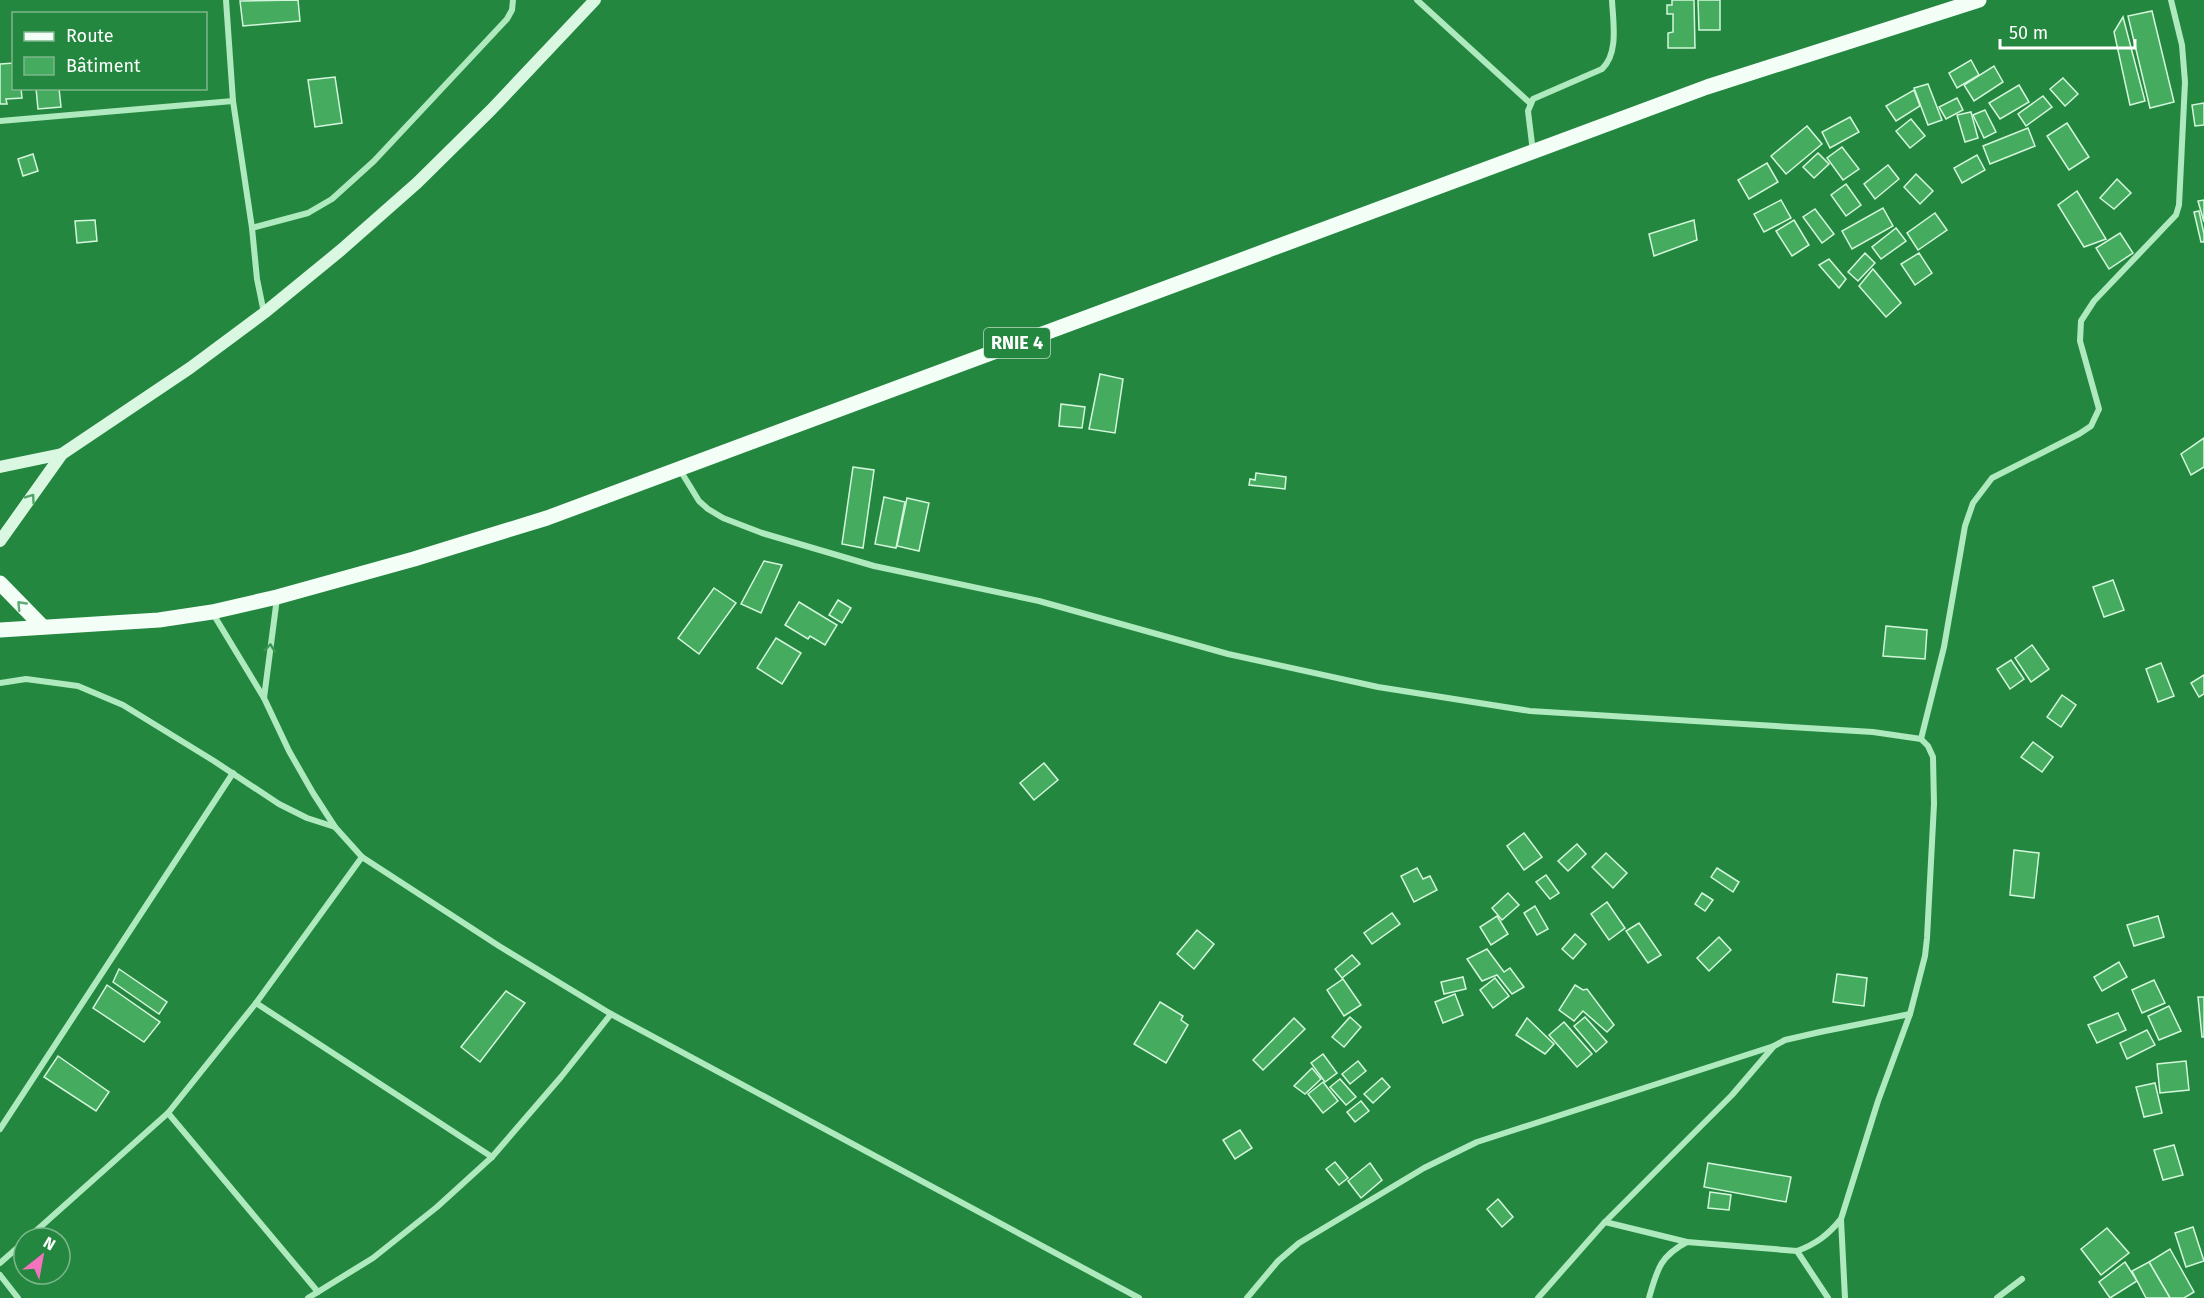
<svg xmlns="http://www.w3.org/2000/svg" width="2204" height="1298" viewBox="0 0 2204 1298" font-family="'Fira Sans',sans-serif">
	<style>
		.building { fill: #45ab5f; stroke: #d4f7dc; stroke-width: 1.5 }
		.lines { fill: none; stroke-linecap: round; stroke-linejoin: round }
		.street { stroke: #afe9be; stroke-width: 6 }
		.secondary { stroke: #daf7e2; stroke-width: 12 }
		.primary { stroke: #f2fef6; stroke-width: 15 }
		.oneway { stroke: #52a368 }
		.oneway2 { stroke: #62ab76 }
		.oneway3 { stroke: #399652 }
		.labels { text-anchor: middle; stroke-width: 6; stroke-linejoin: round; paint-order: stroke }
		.shield { fill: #24873f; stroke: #bddbc5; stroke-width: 1.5 }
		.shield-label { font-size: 18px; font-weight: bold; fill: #fff }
	</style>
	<rect width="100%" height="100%" fill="#24873f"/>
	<g class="building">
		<path d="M298 0 300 21 243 26 240 1Z"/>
		<path d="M1672 0H1694L1695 48H1668V33L1673 32V14H1667V5H1672Z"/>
		<path d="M1698 0H1720V30H1699Z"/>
		<path d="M2152 11 2174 102 2150 108 2128 16Z"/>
		<path d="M2123 17 2145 101 2130 105 2114 32Z"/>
		<path d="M1971 60 1979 75 1957 88 1949 73Z"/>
		<path d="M14 63V88H21L22 98 6 99 7 104H0V64Z"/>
		<path d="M1994 66 2003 82 1974 101 1964 85Z"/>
		<path d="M335 77 342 123 315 127 308 80Z"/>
		<path d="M2063 78 2078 94 2065 106 2050 89Z"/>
		<path d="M1928 84 1942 120 1928 125 1914 88Z"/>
		<path d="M2019 85 2029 102 2000 119 1989 103Z"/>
		<path d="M36 88H59L61 107 38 109Z"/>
		<path d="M1914 90 1920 106 1896 121 1886 106Z"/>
		<path d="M2043 96 2052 107 2026 126 2018 114Z"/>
		<path d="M1957 98 1963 110 1946 119 1939 107Z"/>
		<path d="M2204 103V125L2195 126 2192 105Z"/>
		<path d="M1985 110 1996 132 1984 138 1973 115Z"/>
		<path d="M1971 112 1978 138 1965 142 1957 115Z"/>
		<path d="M1850 117 1859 132 1830 148 1822 132Z"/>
		<path d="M1911 119 1925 136 1910 148 1896 131Z"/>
		<path d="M2067 123 2089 157 2069 170 2047 136Z"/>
		<path d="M1807 126 1822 144 1786 174 1771 156Z"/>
		<path d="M2028 128 2035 146 1990 164 1983 146Z"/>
		<path d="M1842 147 1859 169 1843 180 1827 158Z"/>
		<path d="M1818 153 1829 164 1814 178 1803 167Z"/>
		<path d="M33 154 38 171 23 176 18 159Z"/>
		<path d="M1977 155 1985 170 1962 183 1954 168Z"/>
		<path d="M1767 163 1778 182 1749 199 1738 180Z"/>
		<path d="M1888 165 1899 179 1875 199 1864 184Z"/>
		<path d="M1916 174 1933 191 1920 204 1904 187Z"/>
		<path d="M2117 179 2131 193 2114 209 2100 198Z"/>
		<path d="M1846 184 1861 205 1846 216 1831 195Z"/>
		<path d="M2077 191 2106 239 2084 247 2058 205Z"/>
		<path d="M1781 200 1791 218 1764 232 1754 214Z"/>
		<path d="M2204 200V222L2198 201Z"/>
		<path d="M1883 208 1893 226 1852 249 1842 231Z"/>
		<path d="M1815 209 1834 234 1822 243 1803 217Z"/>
		<path d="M2199 211 2204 234V242H2201L2194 212Z"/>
		<path d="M1935 213 1947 230 1918 250 1907 233Z"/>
		<path d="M95 220 97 241 77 243 75 221Z"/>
		<path d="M1694 220 1697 240 1654 256 1649 234Z"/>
		<path d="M1794 220 1809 245 1792 256 1776 231Z"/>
		<path d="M1896 228 1906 241 1881 259 1872 247Z"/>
		<path d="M2120 233 2133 253 2109 269 2096 248Z"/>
		<path d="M1865 253 1875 263 1858 281 1848 272Z"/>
		<path d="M1919 253 1932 273 1915 285 1901 264Z"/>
		<path d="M1829 259 1846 279 1839 288 1819 265Z"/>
		<path d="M1873 269 1901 303 1886 317 1859 286Z"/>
		<path d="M1100 374 1123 379 1115 433 1089 429Z"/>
		<path d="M1061 404 1085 407 1082 428 1059 426Z"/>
		<path d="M2204 438V467L2191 475 2181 454Z"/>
		<path d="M853 467 874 470 863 548 842 544Z"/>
		<path d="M1256 473 1286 477 1285 489 1249 485 1250 479 1255 480Z"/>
		<path d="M884 497 905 502 896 548 875 544Z"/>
		<path d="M907 498 929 503 919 551 897 546Z"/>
		<path d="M764 561 782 565 761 613 741 604Z"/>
		<path d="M2113 580 2124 610 2104 617 2093 587Z"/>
		<path d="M714 588 736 603 699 654 678 638Z"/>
		<path d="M838 600 851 608 842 623 829 615Z"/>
		<path d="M799 602 837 625 825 645 810 636 808 639 785 625Z"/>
		<path d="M1886 626 1927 630 1925 659 1883 656Z"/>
		<path d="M776 638 801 653 782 684 757 668Z"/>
		<path d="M2032 645 2049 669 2031 682 2015 658Z"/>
		<path d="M2011 660 2024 679 2010 689 1997 669Z"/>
		<path d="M2161 663 2174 696 2158 702 2146 669Z"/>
		<path d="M2204 675V694L2199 697 2191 683Z"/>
		<path d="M2062 695 2076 705 2061 727 2047 717Z"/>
		<path d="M2033 742 2053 757 2042 772 2021 757Z"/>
		<path d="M1044 763 1058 780 1034 800 1020 783Z"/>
		<path d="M1524 833 1542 857 1524 870 1507 846Z"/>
		<path d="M1577 844 1586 854 1568 871 1558 861Z"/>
		<path d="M2014 850 2039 853 2034 898 2010 895Z"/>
		<path d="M1606 853 1627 873 1613 888 1592 867Z"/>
		<path d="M1417 868 1423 879 1430 876 1437 890 1414 902 1401 876Z"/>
		<path d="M1717 868 1739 882 1733 892 1711 877Z"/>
		<path d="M1546 875 1559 893 1550 899 1536 882Z"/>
		<path d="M1508 893 1519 905 1502 920 1492 908Z"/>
		<path d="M1702 893 1713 900 1705 911 1695 904Z"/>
		<path d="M1607 902 1625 928 1609 940 1591 914Z"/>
		<path d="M1535 906 1548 929 1537 935 1524 913Z"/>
		<path d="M1392 913 1400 924 1372 944 1364 933Z"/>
		<path d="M1497 916 1508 934 1491 945 1480 927Z"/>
		<path d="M2158 916 2164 937 2134 946 2127 925Z"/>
		<path d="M1639 923 1661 955 1648 963 1626 931Z"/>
		<path d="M1197 930 1214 944 1194 969 1177 954Z"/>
		<path d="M1575 934 1586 944 1573 959 1562 949Z"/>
		<path d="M1719 937 1731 950 1709 971 1697 958Z"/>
		<path d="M1487 949 1504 972 1510 968 1524 987 1512 994 1497 975 1482 981 1467 959Z"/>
		<path d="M1352 955 1360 964 1342 978 1335 969Z"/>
		<path d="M2119 962 2127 977 2102 991 2094 977Z"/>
		<path d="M119 969 167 1002 159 1014 113 982Z"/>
		<path d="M1837 974 1867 978 1864 1006 1833 1002Z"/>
		<path d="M1463 977 1466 989 1444 994 1441 982Z"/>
		<path d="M1495 978 1509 996 1493 1008 1480 990Z"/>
		<path d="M1343 979 1361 1005 1344 1016 1327 990Z"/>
		<path d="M2154 980 2165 1003 2142 1013 2132 990Z"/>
		<path d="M107 985 160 1022 144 1042 93 1008Z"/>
		<path d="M1575 985 1583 990 1587 989 1614 1025 1607 1032 1583 1011 1574 1021 1559 1010Z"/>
		<path d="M506 991 525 1003 480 1062 461 1047Z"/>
		<path d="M1455 994 1463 1015 1443 1023 1435 1002Z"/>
		<path d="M2198 997H2204V1037H2202Z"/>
		<path d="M1160 1002 1183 1016 1181 1020 1188 1025 1166 1063 1134 1044Z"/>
		<path d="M2169 1006 2181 1031 2159 1040 2148 1016Z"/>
		<path d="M2118 1013 2126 1030 2097 1043 2088 1025Z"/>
		<path d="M1350 1017 1361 1027 1344 1047 1332 1037Z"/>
		<path d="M1585 1017 1607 1042 1596 1052 1574 1026Z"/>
		<path d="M1294 1018 1305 1029 1263 1070 1253 1060Z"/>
		<path d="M1527 1018 1554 1044 1545 1054 1516 1035Z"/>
		<path d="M1564 1022 1592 1054 1577 1067 1549 1035Z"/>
		<path d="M2147 1030 2155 1045 2127 1059 2120 1043Z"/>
		<path d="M1323 1054 1337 1073 1325 1082 1311 1063Z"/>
		<path d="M58 1056 109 1092 96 1111 44 1077Z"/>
		<path d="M1358 1061 1366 1071 1350 1084 1342 1074Z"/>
		<path d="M2186 1061 2189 1090 2160 1093 2157 1064Z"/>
		<path d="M1312 1068 1321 1079 1305 1094 1294 1086Z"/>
		<path d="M1382 1078 1390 1087 1373 1103 1364 1094Z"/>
		<path d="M1340 1079 1356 1097 1346 1105 1330 1087Z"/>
		<path d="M1323 1082 1338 1101 1323 1113 1308 1094Z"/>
		<path d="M2155 1083 2162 1113 2144 1117 2136 1087Z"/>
		<path d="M1361 1101 1369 1111 1355 1122 1347 1112Z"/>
		<path d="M1240 1130 1252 1148 1235 1159 1223 1140Z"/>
		<path d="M2174 1145 2183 1175 2163 1180 2154 1150Z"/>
		<path d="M1335 1162 1348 1178 1339 1185 1326 1169Z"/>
		<path d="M1370 1163 1382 1180 1361 1198 1348 1181Z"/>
		<path d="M1708 1163 1791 1177 1786 1202 1704 1187Z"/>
		<path d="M1710 1192 1731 1195 1729 1210 1708 1208Z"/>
		<path d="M1498 1199 1513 1217 1502 1227 1487 1209Z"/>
		<path d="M2193 1227 2204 1261 2186 1267 2175 1233Z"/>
		<path d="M2107 1228 2129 1253 2101 1275 2081 1249Z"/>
		<path d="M2170 1249 2194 1292 2184 1298H2170L2149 1262Z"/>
		<path d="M2125 1262 2137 1281 2110 1298 2099 1282Z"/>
		<path d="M2149 1262 2170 1298H2146L2132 1271Z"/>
	</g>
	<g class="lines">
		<g class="street">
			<path d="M226 0 233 101 252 228 257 279 264 313"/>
			<path d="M1417 0 1530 103"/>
			<path d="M0 121 233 101"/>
			<path d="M1533 152 1528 111 1533 99 1602 69C1619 53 1613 22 1612 0"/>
			<path d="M252 228 308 213 332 199 374 161 507 19 512 10 513 0"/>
			<path d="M680 470 699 501 708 509 723 518 762 533 874 566 1039 601 1228 654 1378 687 1530 711 1873 732 1921 739 1928 746 1933 757 1934 804 1927 938 1925 956 1910 1014 1878 1101 1841 1219C1828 1235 1816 1244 1797 1251L1687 1242C1660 1256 1657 1270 1649 1298"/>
			<path d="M212 612 264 698 289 751 313 793 335 827 362 857 499 946 611 1014 1139 1298"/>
			<path d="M0 683 26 679 78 686 123 705 214 761 279 804 307 818 335 827"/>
			<path d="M264 698 277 598"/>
			<path d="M1921 739 1944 647 1965 526 1973 503 1992 478 2079 434 2091 426 2099 409 2080 341 2081 321 2094 301 2176 215 2179 205 2185 82 2182 45 2171 0"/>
			<path d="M256 1003 492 1157"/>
			<path d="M168 1113 318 1292"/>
			<path d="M0 1129 233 773"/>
			<path d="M1841 1220 1845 1298"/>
			<path d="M1605 1222 1687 1242"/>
			<path d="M28 1238 168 1113 256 1003 362 857"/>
			<path d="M1797 1251 1828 1298"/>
			<path d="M0 1263 24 1242"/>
			<path d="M0 1275 18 1298"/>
			<path d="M308 1298 373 1258 437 1207 492 1157 561 1077 611 1014"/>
			<path d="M1247 1298 1278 1261 1299 1243 1424 1168 1477 1142 1774 1046"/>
			<path d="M1538 1298 1605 1222 1732 1095 1774 1046 1785 1040 1820 1032 1910 1014"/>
			<path d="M1997 1298 2022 1279"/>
		</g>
		<g class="secondary">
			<path d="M0 467 62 454 190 368 264 313 341 250 417 183 491 110 595 0"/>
			<path d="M0 541 62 454"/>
		</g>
		<g class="primary">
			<path d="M0 583 42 626"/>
			<path d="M0 630 159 620 212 612 277 597 414 559 547 518 1707 87 1979 0"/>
		</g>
	</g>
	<defs><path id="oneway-chevron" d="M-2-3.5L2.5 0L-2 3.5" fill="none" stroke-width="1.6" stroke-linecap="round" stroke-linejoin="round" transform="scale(1.5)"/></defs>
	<use class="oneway" href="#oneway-chevron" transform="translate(31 498) rotate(-55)"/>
	<use class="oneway2" href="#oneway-chevron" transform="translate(21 605) rotate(-134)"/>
	<use class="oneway3" href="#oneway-chevron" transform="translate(270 648) rotate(-83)"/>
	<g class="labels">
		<rect class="shield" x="984" y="328" width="66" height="30" rx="4.5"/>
		<g class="shield-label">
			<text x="1017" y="349">RNIE 4</text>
		</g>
	</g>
	<rect x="12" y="12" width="195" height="78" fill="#24873f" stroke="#7cb78c" stroke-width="1.5"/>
	<rect x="24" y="32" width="30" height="9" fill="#f2fef6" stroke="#7cb78c" stroke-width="1.5"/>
	<text x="66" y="42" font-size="18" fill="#ffffff">Route</text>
	<rect x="24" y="57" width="30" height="18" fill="#45ab5f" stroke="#7cb78c" stroke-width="1.5"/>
	<text x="66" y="72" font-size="18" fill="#ffffff">Bâtiment</text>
	<g transform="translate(42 1256) rotate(31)"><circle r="28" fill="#24873f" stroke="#7cb78c" stroke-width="1.5"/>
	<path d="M0-4.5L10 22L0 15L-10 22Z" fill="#f373be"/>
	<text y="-9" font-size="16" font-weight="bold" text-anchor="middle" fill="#ffffff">N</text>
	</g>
	<path d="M2000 39v9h135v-9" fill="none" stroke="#ffffff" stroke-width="3"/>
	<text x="2009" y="39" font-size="18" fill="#ffffff" stroke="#24873f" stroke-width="4.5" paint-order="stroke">50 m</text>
</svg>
